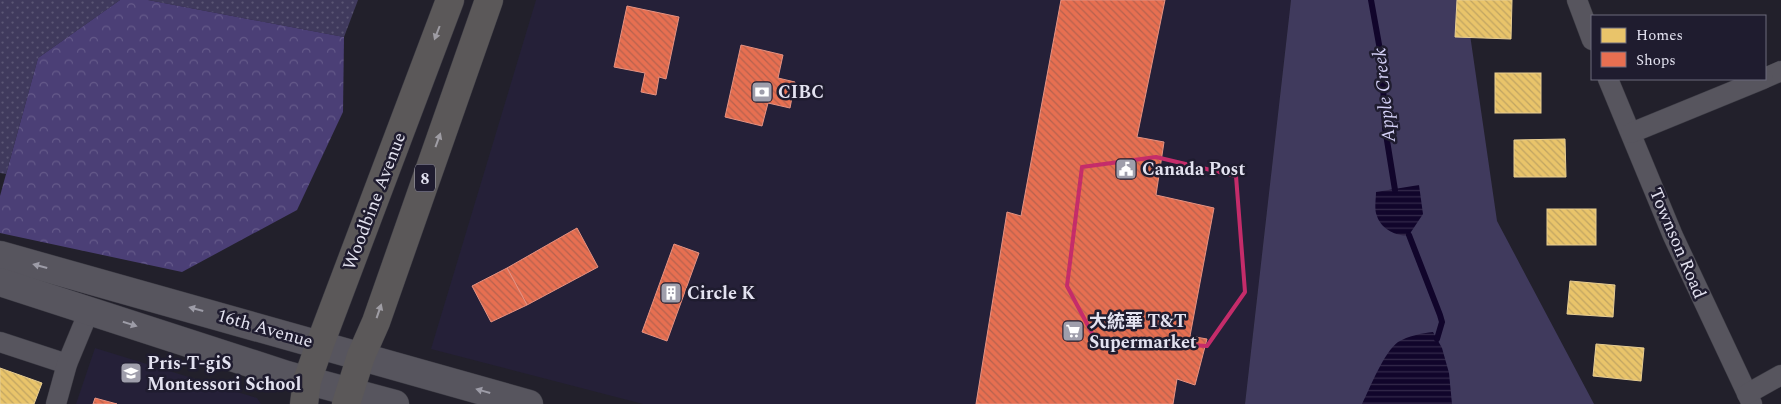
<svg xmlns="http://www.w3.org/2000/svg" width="1781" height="404" viewBox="0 0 1781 404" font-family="Spectral,'Noto Sans SC',serif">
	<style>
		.built { fill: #252038 }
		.grass { fill: url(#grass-dots) }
		.forest { fill: url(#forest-crowns) }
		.park { fill: #403a5d }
		.water { fill: url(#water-rules) }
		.homes { fill: url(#homes-back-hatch); stroke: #e7cd92 }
		.shops { fill: url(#shops-back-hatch); stroke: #e69281 }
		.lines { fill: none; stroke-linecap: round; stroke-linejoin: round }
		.stream { stroke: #11052b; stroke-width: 6 }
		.street-casing { stroke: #3b3a43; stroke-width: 21 }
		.secondary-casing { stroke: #3b3a43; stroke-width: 29 }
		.primary-casing { stroke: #3b3a43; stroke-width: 29 }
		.street { stroke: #57555e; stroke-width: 20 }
		.secondary { stroke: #57555e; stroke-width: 28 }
		.primary { stroke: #5b5859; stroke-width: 28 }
		.oneway { fill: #9f9da4 }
		.oneway2 { fill: #9d9ca7 }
		.marked { fill: none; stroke: #c52c6a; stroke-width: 4; stroke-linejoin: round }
		.labels { text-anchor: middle; stroke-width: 5; stroke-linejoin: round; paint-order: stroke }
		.shield { fill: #1f1c2f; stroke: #a8a7b6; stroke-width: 1 }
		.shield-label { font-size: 16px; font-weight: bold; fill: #e3e2f0 }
		.poi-label { font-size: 18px; font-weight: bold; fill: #e3e2f0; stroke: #1f1c2f; text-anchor: start }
		.street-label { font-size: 18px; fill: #e3e2f0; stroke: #1f1c2f }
		.water-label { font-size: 19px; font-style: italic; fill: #d6d2f8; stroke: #1f1c2f }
	</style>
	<defs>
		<pattern id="grass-dots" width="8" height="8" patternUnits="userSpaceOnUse" patternTransform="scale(1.25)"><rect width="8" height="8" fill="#403a5d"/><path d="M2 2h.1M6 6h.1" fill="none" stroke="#5b5675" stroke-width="1.8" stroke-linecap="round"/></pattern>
		<pattern id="forest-crowns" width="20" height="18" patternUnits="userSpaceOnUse" patternTransform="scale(1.25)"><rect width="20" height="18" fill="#4b3f76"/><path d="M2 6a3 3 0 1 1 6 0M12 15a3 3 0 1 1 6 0" fill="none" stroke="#655a8a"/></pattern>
		<pattern id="water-rules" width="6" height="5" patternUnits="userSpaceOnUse" patternTransform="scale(1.25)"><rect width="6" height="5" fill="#11052b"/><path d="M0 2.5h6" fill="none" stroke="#34294a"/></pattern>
		<pattern id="homes-back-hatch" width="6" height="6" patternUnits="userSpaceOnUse" patternTransform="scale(1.25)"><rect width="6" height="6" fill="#e9c46a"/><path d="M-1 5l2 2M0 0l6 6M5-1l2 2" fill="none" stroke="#c0a462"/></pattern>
		<pattern id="shops-back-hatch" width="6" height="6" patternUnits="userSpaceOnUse" patternTransform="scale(1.25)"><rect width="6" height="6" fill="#e76f51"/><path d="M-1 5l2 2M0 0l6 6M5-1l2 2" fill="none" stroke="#b6624e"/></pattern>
	</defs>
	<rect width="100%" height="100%" fill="#22202b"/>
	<g class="built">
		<path d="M536 0H1291L1245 404H643L431 349Z"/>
		<path d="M95 348 257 398 261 404H76Z"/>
	</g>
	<g class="grass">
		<path d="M0 0H120L38 58 6 174 0 173Z"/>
		<path d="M148 0H358L344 37Z"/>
	</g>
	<path class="forest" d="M120 0H148L344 37 343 112 297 210 182 272 0 233V196L38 58Z"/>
	<path class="park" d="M1291 0H1465L1497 221 1594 404H1245Z"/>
	<g class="water">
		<path d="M1419 185 1423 214 1409 235C1397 237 1381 229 1377 216 1374 210 1376 199 1376 192Z"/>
		<path d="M1433 332 1442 348 1449 373 1452 404H1362C1370 388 1384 352 1398 342 1408 336 1422 333 1433 332Z"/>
	</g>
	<g class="homes">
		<path d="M1457 0H1512L1511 39 1455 37Z"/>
		<rect x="1495" y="73" width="46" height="40"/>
		<path d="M1565 139 1566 177H1514V140Z"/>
		<rect x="1547" y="209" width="49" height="36"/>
		<path d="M1570 281 1615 285 1613 317 1567 314Z"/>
		<path d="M1596 344 1644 348 1641 381 1593 376Z"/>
		<path d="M0 368 42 383 34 404H0Z"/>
	</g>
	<g class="shops">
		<path d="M1061 0H1165L1137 137 1164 142 1156 195 1214 208 1190 336 1207 339 1195 385 1177 379 1173 404H976L1007 212 1021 216Z"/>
		<path d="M627 6 679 17 666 79 659 77 656 95 641 92 645 73 614 67Z"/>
		<path d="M741 45 783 55 778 78 795 82 790 108 768 103 762 126 725 117Z"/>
		<path d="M577 228 598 267 527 305 507 268Z"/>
		<path d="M674 244 699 253 667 341 642 332Z"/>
		<path d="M507 268 527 305 491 322 472 286Z"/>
		<path d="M95 398 117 404H93Z"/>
	</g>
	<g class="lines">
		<g class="stream">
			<path d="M1371 0 1382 61 1385 128 1395 190"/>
			<path d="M1409 235 1440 315 1442 322 1437 339"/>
		</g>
		<g class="street-casing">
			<g id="street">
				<path d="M1577 0 1592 40"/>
				<path d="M1765 78 1781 71"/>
				<path d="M1608 79 1673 236 1752 404"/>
				<path d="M1631 133 1763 79"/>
				<path d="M0 342 67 364"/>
				<path d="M1747 394 1781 375"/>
				<path d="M56 404 67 364 89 311"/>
			</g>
		</g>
		<g class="secondary-casing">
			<g id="secondary">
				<path d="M0 255 529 404"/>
				<path d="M0 282 287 375 395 404"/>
			</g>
		</g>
		<g class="primary-casing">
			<g id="primary">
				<path d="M304 404 307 381 320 344 450 0"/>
				<path d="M346 404 361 356 376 322 489 0"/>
			</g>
		</g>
		<use href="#street" class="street"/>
		<use href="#secondary" class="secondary"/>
		<use href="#primary" class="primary"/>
	</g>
	<defs><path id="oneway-solid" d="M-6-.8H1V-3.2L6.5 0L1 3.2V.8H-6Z" transform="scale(1.25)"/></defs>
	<g class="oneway">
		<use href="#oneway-solid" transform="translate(437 33) rotate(111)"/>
		<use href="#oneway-solid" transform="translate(438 140) rotate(-70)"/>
		<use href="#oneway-solid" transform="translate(379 311) rotate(-71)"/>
	</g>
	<g class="oneway2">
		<use href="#oneway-solid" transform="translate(40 266) rotate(-165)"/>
		<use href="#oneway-solid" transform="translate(196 309) rotate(-165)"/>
		<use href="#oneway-solid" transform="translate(130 324) rotate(18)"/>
		<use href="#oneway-solid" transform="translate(483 391) rotate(-164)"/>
	</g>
	<path class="marked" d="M1156 157 1236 176 1245 292 1207 346 1095 339 1067 286 1082 167Z"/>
	<defs>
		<g id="bank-square" transform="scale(1.125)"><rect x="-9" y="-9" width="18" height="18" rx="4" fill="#9f9eab" stroke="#1f1c2f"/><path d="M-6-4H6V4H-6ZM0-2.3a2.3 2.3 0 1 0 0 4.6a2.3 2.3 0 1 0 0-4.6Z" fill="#fff"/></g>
		<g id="civic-square" transform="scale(1.125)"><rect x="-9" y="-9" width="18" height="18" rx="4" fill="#9f9eab" stroke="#1f1c2f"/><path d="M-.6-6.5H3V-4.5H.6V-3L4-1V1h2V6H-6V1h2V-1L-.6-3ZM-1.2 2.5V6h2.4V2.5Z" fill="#fff"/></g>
		<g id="building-square" transform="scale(1.125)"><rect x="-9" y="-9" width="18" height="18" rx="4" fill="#9f9eab" stroke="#1f1c2f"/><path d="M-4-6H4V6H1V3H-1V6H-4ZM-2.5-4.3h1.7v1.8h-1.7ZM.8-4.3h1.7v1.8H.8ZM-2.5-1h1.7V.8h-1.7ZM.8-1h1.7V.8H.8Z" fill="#fff"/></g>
		<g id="supermarket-square" transform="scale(1.125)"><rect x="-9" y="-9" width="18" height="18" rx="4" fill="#9f9eab" stroke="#1f1c2f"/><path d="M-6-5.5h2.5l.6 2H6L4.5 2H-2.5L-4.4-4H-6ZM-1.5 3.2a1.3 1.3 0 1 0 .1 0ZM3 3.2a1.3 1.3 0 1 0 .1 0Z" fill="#fff"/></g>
		<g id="school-square" transform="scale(1.125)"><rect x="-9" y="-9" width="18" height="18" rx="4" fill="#9f9eab" stroke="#1f1c2f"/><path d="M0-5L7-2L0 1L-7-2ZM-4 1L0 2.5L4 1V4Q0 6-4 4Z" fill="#fff"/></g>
	</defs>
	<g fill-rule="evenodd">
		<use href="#bank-square" x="762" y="92"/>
		<use href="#civic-square" x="1126" y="169"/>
		<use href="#building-square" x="671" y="293"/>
		<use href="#supermarket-square" x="1073" y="331"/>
		<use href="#school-square" x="131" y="373"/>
	</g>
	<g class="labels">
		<rect class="shield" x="415" y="164.5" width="20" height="27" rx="4"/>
		<g class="shield-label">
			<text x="425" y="184">8</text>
		</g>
		<g class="poi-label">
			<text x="778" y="98">CIBC</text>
			<text x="1142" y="175">Canada Post</text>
			<text x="687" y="299">Circle K</text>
			<text x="1089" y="327">大統華 T&amp;T<tspan x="1089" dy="21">Supermarket</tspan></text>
			<text x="147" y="369">Pris-T-giS<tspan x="147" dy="21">Montessori School</tspan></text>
		</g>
		<g class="street-label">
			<text transform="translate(374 201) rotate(-69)" y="6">Woodbine Avenue</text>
			<text transform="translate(1678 243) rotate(67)" y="6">Townson Road</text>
			<text transform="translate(265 328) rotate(16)" y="6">16th Avenue</text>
		</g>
		<g class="water-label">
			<text transform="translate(1383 95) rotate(-96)" y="7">Apple Creek</text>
		</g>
	</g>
	<rect x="1591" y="15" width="175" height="65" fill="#1f1c2f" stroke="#6d6b7c"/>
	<rect x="1601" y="28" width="25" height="15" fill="#e9c46a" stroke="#6d6b7c"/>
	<text x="1636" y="40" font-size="15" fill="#e3e2f0">Homes</text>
	<rect x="1601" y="52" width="25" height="15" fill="#e76f51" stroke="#6d6b7c"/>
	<text x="1636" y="65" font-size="15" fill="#e3e2f0">Shops</text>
</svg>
